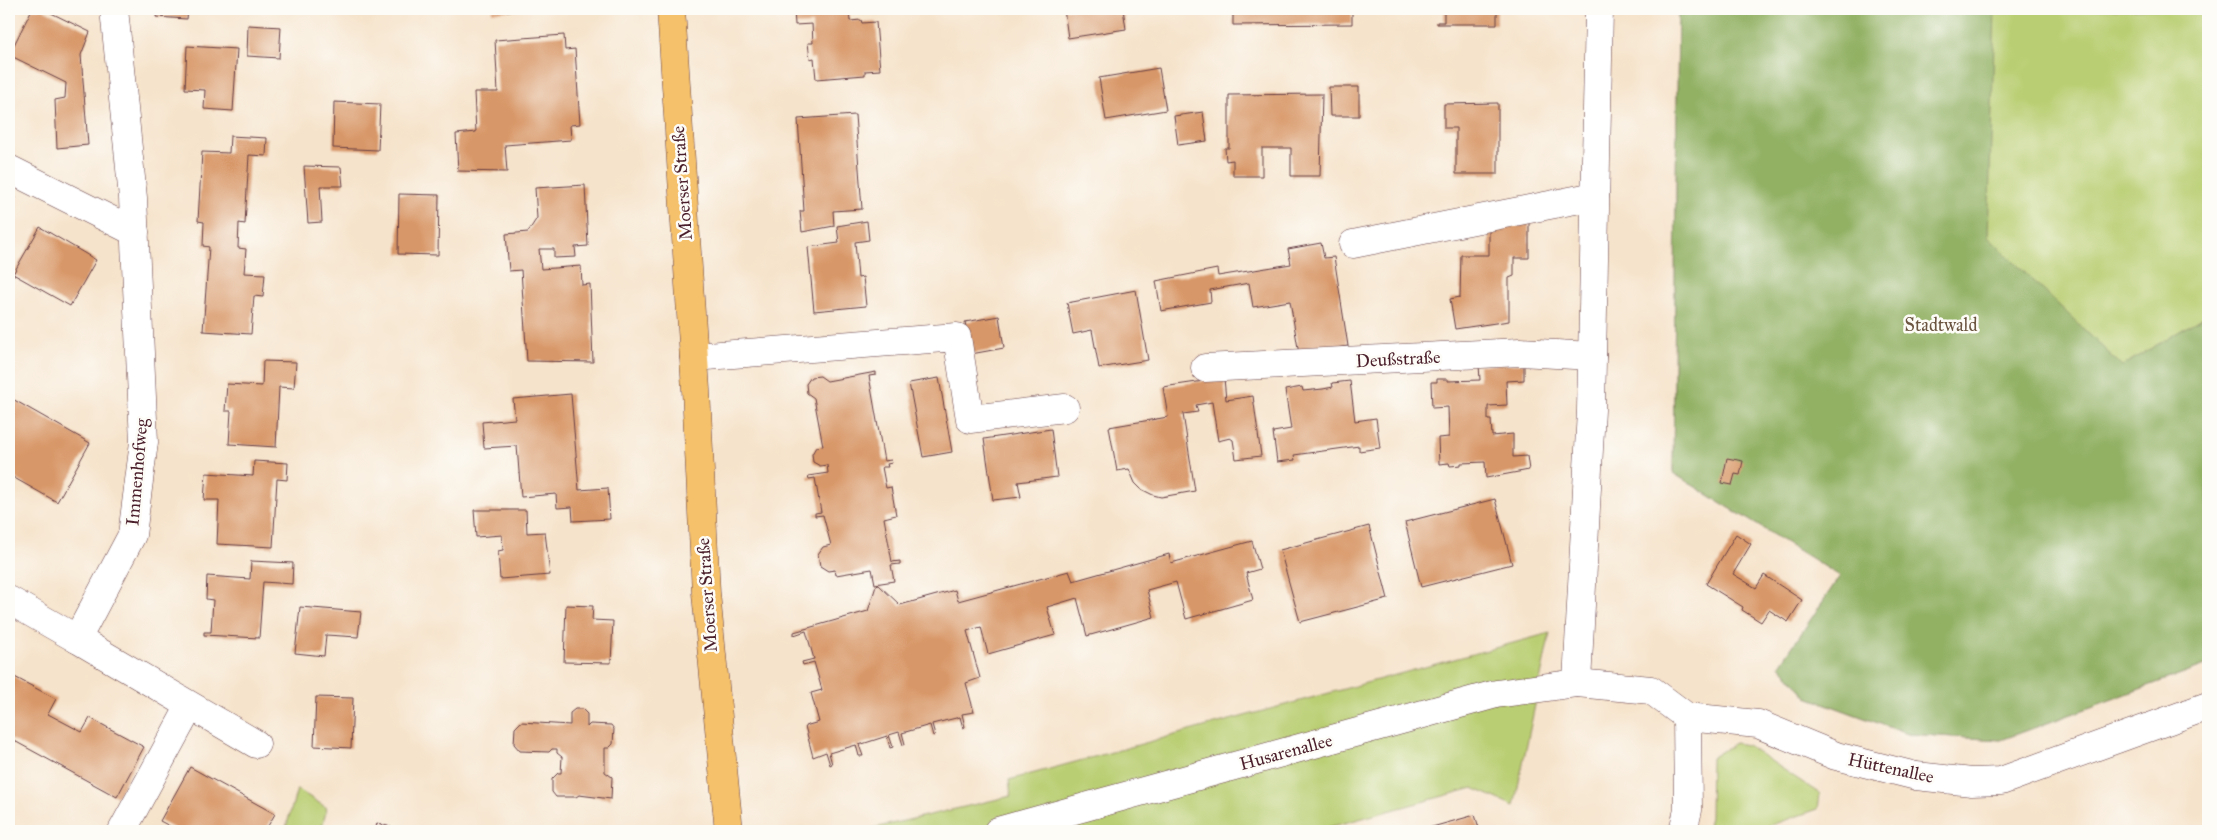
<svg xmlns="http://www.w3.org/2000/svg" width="2217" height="840" viewBox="0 0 2217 840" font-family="'IM FELL Great Primer',serif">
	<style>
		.green { fill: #b9ce72; stroke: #82764e }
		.forest { fill: #92b164; stroke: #6e6848 }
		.building { fill: #d89767 }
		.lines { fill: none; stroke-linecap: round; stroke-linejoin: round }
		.minor-casing { stroke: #643c43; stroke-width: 29 }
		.major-casing { stroke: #643c43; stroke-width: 29 }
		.minor { stroke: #fff; stroke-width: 28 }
		.major { stroke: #f5c16b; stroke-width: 28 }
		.labels { text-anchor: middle; stroke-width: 5; stroke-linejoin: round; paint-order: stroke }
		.street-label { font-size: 18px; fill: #4a1f2b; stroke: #fdfcf7 }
		.park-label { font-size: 18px; fill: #6b5440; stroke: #fdfcf7 }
	</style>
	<rect width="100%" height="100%" fill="#fdfcf7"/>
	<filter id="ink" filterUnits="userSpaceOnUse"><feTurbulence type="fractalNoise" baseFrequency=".02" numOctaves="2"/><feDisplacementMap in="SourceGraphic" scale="10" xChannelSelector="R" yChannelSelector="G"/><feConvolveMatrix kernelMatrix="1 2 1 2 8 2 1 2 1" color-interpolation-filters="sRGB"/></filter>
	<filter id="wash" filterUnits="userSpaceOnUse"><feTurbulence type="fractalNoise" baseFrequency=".0096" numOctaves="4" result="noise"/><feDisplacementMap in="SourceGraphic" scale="20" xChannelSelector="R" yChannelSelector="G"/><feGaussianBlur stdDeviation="1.12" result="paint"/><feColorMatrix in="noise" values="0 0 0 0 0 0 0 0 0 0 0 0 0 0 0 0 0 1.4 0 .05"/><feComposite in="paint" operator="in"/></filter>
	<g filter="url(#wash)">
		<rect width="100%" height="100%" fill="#f6e3cb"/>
		<g class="green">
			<path d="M1678 9H2208V664L2001 740 1908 734 1807 697 1780 665 1840 576 1673 473Z"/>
			<path d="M1550 633 1514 806 1473 788 1315 831H861L1011 796 1009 780Z"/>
			<path d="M1735 743 1747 745 1820 794 1818 809 1753 831H1707L1710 817 1711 758Z"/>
			<path d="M297 789 327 808 321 831H285Z"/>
		</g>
		<path class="forest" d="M1678 9H1995L1988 237 2122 366 2208 314V664L2001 740 1908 734 1807 697 1780 665 1840 576 1673 473Z"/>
		<g id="blocks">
			<g class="building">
				<path d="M32 9H43L90 32 81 55 88 145 57 148 55 100 65 98 66 83 9 55Z"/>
				<path d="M157 9H188L187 19 156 17Z"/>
				<path d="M492 9H520V10L492 12Z"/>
				<path d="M794 9H849L850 21 861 20 862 23 876 22 880 70 865 71V75L816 79 814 58 810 59 808 43H813L812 24 795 25Z"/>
				<path d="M1064 9H1123L1126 29 1068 38Z"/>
				<path d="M1233 9H1352V24L1233 25Z"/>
				<path d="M1444 9H1497V24H1437V22H1444Z"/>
				<path d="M248 25 281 27 279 58 247 56Z"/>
				<path d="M564 35 565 50 575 49 580 124 570 125 571 140 505 145 507 172 458 171 456 134 476 132 474 92H498L495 40Z"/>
				<path d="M187 46 237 49 233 111 204 109 205 90 185 89Z"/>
				<path d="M1159 68 1166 110 1106 120 1099 78Z"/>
				<path d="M1329 87H1359V116H1330Z"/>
				<path d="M1322 94 1320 176H1291V148H1262V176H1233V160L1226 161 1225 148H1229V95Z"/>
				<path d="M334 102 380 104 378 150 333 148Z"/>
				<path d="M1498 103V174H1456V128H1444V104Z"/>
				<path d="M1203 112 1207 141 1178 145 1174 116Z"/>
				<path d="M855 115 862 209 833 211 834 226 802 232 800 211H804L798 119Z"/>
				<path d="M230 136 267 138 266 156 249 155 245 224 239 223 238 248 246 249 244 273 265 274 263 297 254 296 251 334 203 331 209 247 203 246 204 222 198 221 202 152 229 153Z"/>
				<path d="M304 166 341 167 343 186H320L322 222 308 223Z"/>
				<path d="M585 185 588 246 575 247 576 257 554 258V249H539L541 269 581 266 582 285 590 284 593 362 527 361 521 270 509 271 506 234 528 232 537 218 535 188Z"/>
				<path d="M9 193 16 197 9 210Z"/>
				<path d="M399 194 439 195 438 255 398 254Z"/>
				<path d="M867 221 869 240 855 242 858 278 863 277 866 306 814 311 808 247 839 243 837 226Z"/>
				<path d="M1529 223V258H1514V276L1509 278V321L1455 329 1450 299 1460 297 1461 255H1489V230Z"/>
				<path d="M40 227 96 260 70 306 13 274Z"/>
				<path d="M1321 243 1324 258 1334 257 1348 346 1299 354 1290 301 1253 307 1249 283 1210 290 1211 302 1161 311 1156 281 1217 269 1218 276 1291 264 1288 249Z"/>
				<path d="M1136 290 1148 360 1099 368 1092 330 1073 334 1067 303Z"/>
				<path d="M999 316 1004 348 971 354 965 322Z"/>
				<path d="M263 361 296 362 294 388 279 387 276 447 229 444 231 411H225L227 384 262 386Z"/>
				<path d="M1524 364V380L1506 381 1507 405 1488 406V420H1491L1492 436 1513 434V457L1527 456 1529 470 1486 478 1485 462 1461 463V465L1450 466 1449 463 1439 464 1438 438 1449 437 1448 407 1432 408 1431 382H1437V379H1448V381L1480 380 1479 365Z"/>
				<path d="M876 372V375L869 376 884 461 891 460 892 463 887 464 888 467H882L886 488 891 487 896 515 884 518 892 562 900 561V564L891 565 894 581 875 584 872 569 836 575 835 570 828 571 820 566 818 554 823 547 831 545 823 515 815 516V513L821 512 815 478 809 479 808 476 828 473 827 465 820 466 813 462 812 454 816 447 823 446 814 398 807 393 806 384 811 377 820 376 827 381Z"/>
				<path d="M939 378 952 452 923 457 909 383Z"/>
				<path d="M1224 378 1226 400 1253 396 1261 456 1236 459 1233 440 1230 438 1218 441 1212 402 1196 405 1198 412 1183 414 1195 491 1161 497 1153 495 1141 489 1135 483 1129 469 1117 471 1109 427 1168 417 1163 387Z"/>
				<path d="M1350 381 1355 421 1376 418 1380 448 1359 451V446L1294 455 1295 460 1277 462 1273 432 1291 429 1285 390 1302 387 1303 391 1323 389 1333 387 1332 383Z"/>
				<path d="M571 394 579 490 608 488 610 519 573 521 572 507 557 508 556 494 521 497 517 446 484 448 482 422 515 419 513 399Z"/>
				<path d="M9 397 90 443 57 502 9 475Z"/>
				<path d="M1051 429 1057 477 1018 482 1021 497 993 500 984 439Z"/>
				<path d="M1727 458 1743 461 1740 475 1735 474 1732 485 1722 483Z"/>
				<path d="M254 461 288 463 287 480 277 479 273 547 217 544 219 500H204L206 473 253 476Z"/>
				<path d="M1495 499 1512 564 1421 587 1405 522Z"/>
				<path d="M474 510H526L527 533 545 532 550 575 500 579 498 551 503 550 502 535 476 537Z"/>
				<path d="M1369 526 1388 599 1300 622 1280 550Z"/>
				<path d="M1736 534 1751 544 1733 574 1756 588 1764 575 1802 600 1788 622 1769 610 1761 622 1742 610 1743 607 1706 584Z"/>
				<path d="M1252 541 1260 569 1246 573 1253 600 1186 619 1176 582 1147 590 1154 617 1087 636 1077 598 1047 607 1055 635 988 654 981 627 967 631 980 678 966 683 974 712 962 714 965 727 963 728 960 717 932 724 935 735 933 736 930 725 902 733 905 744 903 745 899 732 889 735 893 747 890 748 887 736 859 745 863 756H859L856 745 829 753 832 764 830 765 826 752 813 757 805 726 819 722 811 693 822 690 814 662 803 665 802 662 814 659 806 631 794 635V632L868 611 876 586 879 585 900 605 955 590 958 601 1069 571 1073 581 1169 554 1171 563Z"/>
				<path d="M251 561 293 563 292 584 263 582 259 638 204 635V632H211L213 600 206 599 207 576 250 579Z"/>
				<path d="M566 605 593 606 592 620 613 621 611 663 564 662Z"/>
				<path d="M300 607 361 612 358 637 326 635 324 656 295 653Z"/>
				<path d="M9 674 56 699 48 714 82 732 90 718 144 747 117 797 9 738Z"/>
				<path d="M316 697 353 698 351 748 314 746Z"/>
				<path d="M575 709H582L587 714V727L590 724 611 725 614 729 613 744 609 748H605V772L612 777 611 799 579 795 576 797H556L552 792V779L558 773H561L562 757 557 753V749H552L549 752 520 751 514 744 515 728 521 722 570 725V713Z"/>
				<path d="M190 767 275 814 265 831H179L160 821Z"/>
				<path d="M1475 815 1480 831H1418Z"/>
				<path d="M377 823 405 831H375Z"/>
			</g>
		</g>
	</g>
	<g filter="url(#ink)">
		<use href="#blocks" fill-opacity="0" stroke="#643c43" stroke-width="1"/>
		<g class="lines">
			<g class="minor-casing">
				<g id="minor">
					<path d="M9 169 135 232"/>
					<path d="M1353 244 1595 196"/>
					<path d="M694 357 957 337 970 419 1065 408"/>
					<path d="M1205 368 1520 352 1592 356"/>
					<path d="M9 600 77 639 132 535 144 442 133 198 114 9"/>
					<path d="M77 639 256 744"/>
					<path d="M1577 683 1591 410 1599 9"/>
					<path d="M122 831 190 706"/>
					<path d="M998 831 1496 694 1577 683 1651 690 1687 717 1758 724 1836 756 1916 776 1972 782 2001 781 2208 706"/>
					<path d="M1683 831 1688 810 1687 717"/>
				</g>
			</g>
			<g class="major-casing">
				<path id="major" d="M671 9 696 390 706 593 729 831"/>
			</g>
			<use href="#minor" class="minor"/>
			<use href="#major" class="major"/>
		</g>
	</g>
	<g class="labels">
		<g class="street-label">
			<text transform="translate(682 183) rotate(-94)" y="6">Moerser Straße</text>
			<text transform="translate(1398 359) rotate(-3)" y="6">Deußstraße</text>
			<text transform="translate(137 472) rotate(-85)" y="6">Immenhofweg</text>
			<text transform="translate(707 595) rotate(-94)" y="6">Moerser Straße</text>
			<text transform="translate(1286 752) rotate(-15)" y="6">Husarenallee</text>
			<text transform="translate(1891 768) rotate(12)" y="6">Hüttenallee</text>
		</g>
		<g class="park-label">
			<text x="1941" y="331">Stadtwald</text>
		</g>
	</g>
	<rect width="2217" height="840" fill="none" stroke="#fdfcf7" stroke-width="30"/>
</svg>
